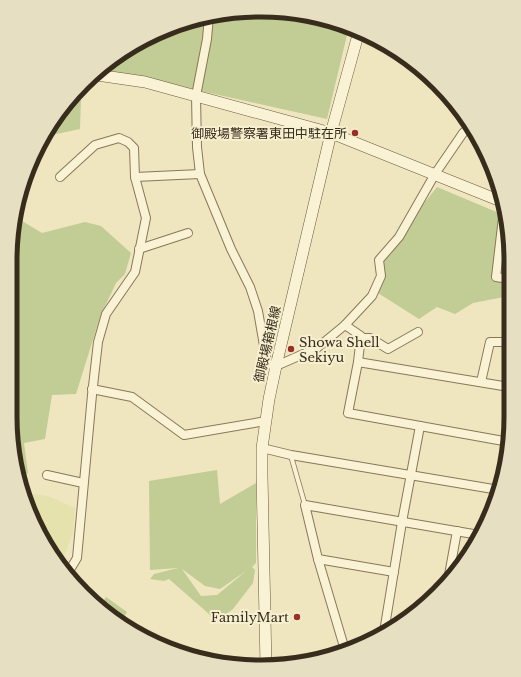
<svg xmlns="http://www.w3.org/2000/svg" width="521" height="677" viewBox="0 0 521 677" font-family="'Libre Baskerville','Noto Sans JP',serif">
	<style>
		.farmland { fill: #e5e2ad }
		.green { fill: #c1cd94; fill-rule: evenodd }
		.lines { fill: none; stroke-linecap: round; stroke-linejoin: round }
		.lane-casing { stroke: #897758; stroke-width: 5.5 }
		.street-casing { stroke: #897758; stroke-width: 10 }
		.secondary-casing { stroke: #6a583b; stroke-width: 12 }
		.lane { stroke: #faf2d4; stroke-width: 4 }
		.street { stroke: #faf2d4; stroke-width: 8 }
		.secondary { stroke: #faf2d4; stroke-width: 11 }
		.poi-dot { fill: #993126; stroke: #f6efd0; stroke-width: 1.5 }
		.labels { text-anchor: middle; stroke-width: 4; stroke-linejoin: round; paint-order: stroke }
		.poi-label { font-size: 13px; fill: #382d1c; stroke: #f6efd0; text-anchor: end }
		.street-label { font-size: 13px; fill: #382d1c; stroke: #f6efd0 }
		.rim { fill: none; stroke: #382d1c; stroke-width: 5 }
	</style>
	<rect width="100%" height="100%" fill="#efe6c0"/>
	<path class="farmland" d="M26 493 48 496 75 508 73 533 61 564 44 542 24 495Z"/>
	<g class="green">
		<path d="M212 15H310L348 31 327 119 111 71 109 64 122 52Z"/>
		<path d="M77 93 81 98 80 129 47 136 62 108Z"/>
		<path d="M437 187 506 216 509 228V296L473 303 455 314 437 307 419 319 378 293 379 260Z"/>
		<path d="M22 221 42 233 85 222 101 226 131 253 125 274 116 283 100 317 76 394 52 395 45 439 24 443 28 473 19 481 10 416 11 244 14 228Z"/>
		<path d="M217 470 220 504 256 483V563L252 567 255 570 253 583 233 609 217 621 169 579 164 581 150 579 154 574 178 568 150 570 149 481ZM182 569 205 586 220 589 246 571 217 595 201 596Z"/>
		<path d="M106 597 127 612 121 622 100 606Z"/>
	</g>
	<g class="lines">
		<g class="lane-casing">
			<path id="lane" d="M291 456 305 505"/>
		</g>
		<g class="street-casing">
			<g id="street">
				<path d="M209 16 207 39 196 96 197 147 200 174 231 249 250 287 258 311 267 363 276 366 317 348 345 325 372 296 381 276 379 260 399 237 435 174 463 133 471 126"/>
				<path d="M60 177 95 145 119 138 128 142 134 148 135 177 146 218 135 272 106 314 98 342 92 395 77 558 68 573"/>
				<path d="M135 177 200 174"/>
				<path d="M504 209 496 277 509 279"/>
				<path d="M139 249 188 233"/>
				<path d="M345 325 361 336 358 362 348 413 509 442"/>
				<path d="M361 338H370L388 349 418 332"/>
				<path d="M358 362 509 387"/>
				<path d="M481 382 490 342H509"/>
				<path d="M92 389 132 397 184 435 266 421"/>
				<path d="M262 448 291 455 499 490"/>
				<path d="M47 475 83 483"/>
				<path d="M318 559 394 572"/>
				<path d="M449 575 457 531"/>
				<path d="M384 632 402 522 420 426"/>
				<path d="M345 650 318 559 305 505 479 535"/>
			</g>
		</g>
		<g class="secondary-casing">
			<g id="secondary">
				<path d="M97 75 145 82 331 133 503 202"/>
				<path d="M266 666 262 476V448L269 399 276 366 331 133 358 35"/>
			</g>
		</g>
		<use href="#lane" class="lane"/>
		<use href="#street" class="street"/>
		<use href="#secondary" class="secondary"/>
	</g>
	<g class="poi-dot">
		<circle cx="355" cy="133" r="4"/>
		<circle cx="291" cy="349" r="4"/>
		<circle cx="297" cy="617" r="4"/>
	</g>
	<g class="labels">
		<g class="poi-label">
			<text x="347" y="138">御殿場警察署東田中駐在所</text>
			<text x="299" y="347" text-anchor="start">Showa Shell<tspan x="299" dy="15">Sekiyu</tspan></text>
			<text x="289" y="622">FamilyMart</text>
		</g>
		<g class="street-label">
			<text transform="translate(267 344) rotate(-77)" y="5">御殿場箱根線</text>
		</g>
	</g>
	<path d="M0 0H521V677H0ZM260 17H261A243 243 0 0 1 504 260V417A243 243 0 0 1 261 660H260A243 243 0 0 1 17 417V260A243 243 0 0 1 260 17Z" fill="#e7dfc2" fill-rule="evenodd"/>
	<path class="rim" d="M260 17H261A243 243 0 0 1 504 260V417A243 243 0 0 1 261 660H260A243 243 0 0 1 17 417V260A243 243 0 0 1 260 17Z"/>
</svg>
